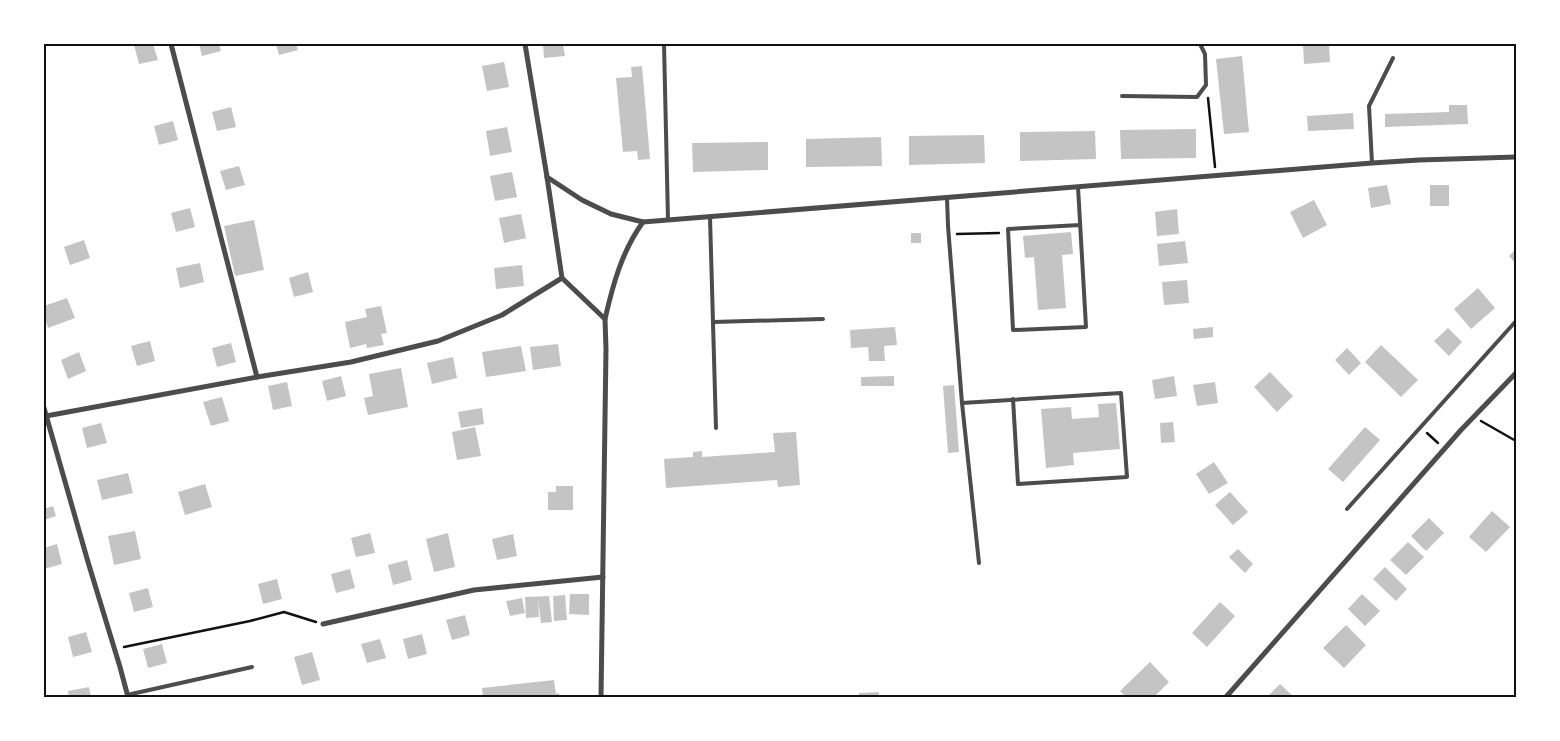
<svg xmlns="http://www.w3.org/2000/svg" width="1560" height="741" viewBox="0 0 1560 741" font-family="Manrope,sans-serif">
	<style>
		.building { fill: #c4c4c4 }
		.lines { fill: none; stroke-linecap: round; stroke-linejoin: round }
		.path { stroke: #111; stroke-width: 2.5 }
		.service { stroke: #4c4c4c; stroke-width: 4 }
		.minor { stroke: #4c4c4c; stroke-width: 5 }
		.neatline { fill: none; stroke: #111; stroke-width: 2 }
	</style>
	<rect width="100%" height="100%" fill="#fff"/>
	<g class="building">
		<path d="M137 44H153L158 60 139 64 134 45Z"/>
		<path d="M199 44H219L221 51 202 56Z"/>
		<path d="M276 44H296L298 50 279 55Z"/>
		<path d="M543 44H563L565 56 544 58Z"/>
		<path d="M1303 44H1329L1330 62 1304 64Z"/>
		<path d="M1242 56 1249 132 1224 134 1216 59Z"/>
		<path d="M504 62 509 87 487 91 482 66Z"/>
		<path d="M642 66 650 159 638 160 637 151 623 152 616 78 632 77 631 67Z"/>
		<path d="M1449 105H1467L1468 124 1385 127V114L1449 112Z"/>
		<path d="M231 107 236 127 217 131 212 112Z"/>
		<path d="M1353 113 1354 129 1308 131 1307 116Z"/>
		<path d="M173 121 178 140 159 145 154 126Z"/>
		<path d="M507 127 512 152 490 156 486 131Z"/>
		<path d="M1196 129V158L1121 159 1120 130Z"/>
		<path d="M1095 131 1096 159 1020 161V132Z"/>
		<path d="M984 135 985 163 909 165V136Z"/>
		<path d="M881 137 882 166 806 167V139Z"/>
		<path d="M768 142V170L693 172 692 143Z"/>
		<path d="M239 166 245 185 226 190 220 171Z"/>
		<path d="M512 172 517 197 495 201 490 176Z"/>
		<path d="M1387 185 1391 204 1371 208 1368 188Z"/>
		<rect x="1430" y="185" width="19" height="21"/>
		<path d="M1314 200 1327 225 1303 238 1290 212Z"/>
		<path d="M190 208 195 227 176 232 171 213Z"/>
		<path d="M1177 209 1179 234 1157 236 1155 212Z"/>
		<path d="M521 214 526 238 504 243 499 218Z"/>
		<path d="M254 220 264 270 235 276 224 226Z"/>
		<path d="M1071 232 1073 254 1062 255 1066 308 1038 310 1034 257 1025 258 1023 236Z"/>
		<rect x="911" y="233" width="10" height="10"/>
		<path d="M84 240 90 258 70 265 64 247Z"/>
		<path d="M1185 241 1188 263 1159 266 1157 244Z"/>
		<path d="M1516 249V264L1509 256Z"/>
		<path d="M200 263 204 282 180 288 176 268Z"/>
		<path d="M522 265 524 286 496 289 494 268Z"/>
		<path d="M308 272 313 292 294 297 289 278Z"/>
		<path d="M1187 280 1189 303 1164 305 1162 282Z"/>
		<path d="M1478 288 1495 308 1471 329 1454 309Z"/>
		<path d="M67 298 75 318 48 328 44 316V306Z"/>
		<path d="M381 306 387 333 381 334 384 345 367 348 366 344 350 348 345 322 367 317 365 309Z"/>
		<path d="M895 327 897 345 884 346 885 361H869L868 347 851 348 850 330Z"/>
		<path d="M1213 327V337L1194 339 1193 329Z"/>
		<path d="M1448 328 1462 342 1449 356 1434 341Z"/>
		<path d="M150 341 155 361 137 366 131 346Z"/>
		<path d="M231 343 236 362 217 367 212 348Z"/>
		<path d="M558 344 561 366 533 370 530 347Z"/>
		<path d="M1381 345 1418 380 1401 397 1365 362Z"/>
		<path d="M521 346 526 371 486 377 482 352Z"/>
		<path d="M1347 348 1361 363 1349 375 1335 360Z"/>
		<path d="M79 352 86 371 68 379 61 360Z"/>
		<path d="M453 357 457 378 432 384 427 363Z"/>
		<path d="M401 368 408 407 368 415 364 398 373 396 369 374Z"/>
		<path d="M1270 372 1293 396 1277 412 1254 387Z"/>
		<path d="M341 376 346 396 327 401 322 381Z"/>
		<path d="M894 376V386H861V377Z"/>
		<path d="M1174 376 1177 396 1155 399 1152 380Z"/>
		<path d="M287 382 292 406 273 410 268 386Z"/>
		<path d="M1215 382 1218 403 1197 406 1193 385Z"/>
		<path d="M954 385 959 452 948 453 943 386Z"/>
		<path d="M222 397 229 421 211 426 203 402Z"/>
		<path d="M1116 403 1120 449 1073 453 1074 465 1046 468 1041 409 1071 407 1072 419 1099 417 1098 404Z"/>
		<path d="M482 408 484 424 461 428 458 412Z"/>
		<path d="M1173 422 1175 442 1161 443 1160 423Z"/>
		<path d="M101 423 107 443 87 448 82 428Z"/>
		<path d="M475 427 481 456 457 460 452 432Z"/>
		<path d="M1365 427 1380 440 1343 482 1328 469Z"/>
		<path d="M796 432 800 485 778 487 777 480 666 488 664 459 693 457V452L702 451V457L775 452 773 433Z"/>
		<path d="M1214 462 1228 483 1209 494 1196 474Z"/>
		<path d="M128 473 133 493 102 500 97 480Z"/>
		<path d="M205 484 212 507 185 515 178 492Z"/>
		<path d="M556 486H573V510H548V492H556Z"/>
		<path d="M1230 492 1248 512 1233 525 1215 505Z"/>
		<path d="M53 506 56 516 44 520V509Z"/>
		<path d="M1492 511 1510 527 1486 552 1469 537Z"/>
		<path d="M1429 518 1444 533 1426 551 1411 536Z"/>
		<path d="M135 531 141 559 114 565 108 536Z"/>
		<path d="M370 533 375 553 356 557 351 538Z"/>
		<path d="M448 533 455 567 434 572 426 539Z"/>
		<path d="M513 534 517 556 497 560 492 539Z"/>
		<path d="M1408 542 1424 557 1406 575 1390 560Z"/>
		<path d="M57 544 62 564 44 569V548Z"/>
		<path d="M1238 549 1253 564 1245 573 1229 557Z"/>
		<path d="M407 560 412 580 393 585 388 565Z"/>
		<path d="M1385 567 1407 589 1396 601 1373 579Z"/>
		<path d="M350 569 355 588 336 593 331 574Z"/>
		<path d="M277 579 282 599 263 604 258 584Z"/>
		<path d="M148 588 153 607 134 612 129 593Z"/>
		<path d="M570 594H589V615L569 614Z"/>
		<path d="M1362 594 1380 611 1365 626 1348 609Z"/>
		<path d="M565 595 567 620 554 621 553 596Z"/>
		<path d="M549 596 552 622 541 623 538 599 539 617 526 618 525 597Z"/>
		<path d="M522 598 525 613 510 616 506 601Z"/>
		<path d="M1220 602 1235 616 1207 647 1192 633Z"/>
		<path d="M465 615 470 635 452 640 446 620Z"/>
		<path d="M1346 625 1366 645 1344 668 1323 648Z"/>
		<path d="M86 632 92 652 73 657 68 637Z"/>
		<path d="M422 634 427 654 408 659 403 639Z"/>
		<path d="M380 639 386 658 367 663 361 644Z"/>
		<path d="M162 644 167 663 148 668 143 649Z"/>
		<path d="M312 652 320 680 302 685 294 657Z"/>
		<path d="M1150 662 1169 682 1154 697H1126L1120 691Z"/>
		<path d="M554 680 556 694 559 693 560 697H483L482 688Z"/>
		<path d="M1280 684 1294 697H1267Z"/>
		<path d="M89 687 91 697H69L68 691Z"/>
		<path d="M879 692V697H859V693Z"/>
	</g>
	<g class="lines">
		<g class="path">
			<path d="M1208 98 1215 167"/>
			<path d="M957 234 999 233"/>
			<path d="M1481 421 1516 441"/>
			<path d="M1427 433 1438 443"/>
			<path d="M124 647 250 621 284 612 316 622"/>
		</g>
		<g class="service">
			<path d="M664 44 668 220"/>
			<path d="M1122 96 1197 97 1206 85 1205 54 1200 44"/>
			<path d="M1372 163 1369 106 1393 58"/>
			<path d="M1078 187 1086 327 1013 330 1008 229 1080 225"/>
			<path d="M947 198 948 226 962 403 979 563"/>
			<path d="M710 217 716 428"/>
			<path d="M713 322 823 319"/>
			<path d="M962 403 1121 393 1127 477 1018 484 1013 399"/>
			<path d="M1347 509 1516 321"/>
			<path d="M127 695 252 667"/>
		</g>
		<g class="minor">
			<path d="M171 44 257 377"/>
			<path d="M525 44 547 177 562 278 605 319 606 349 601 697"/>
			<path d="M547 177 582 200 611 214 643 222 1372 163 1419 160 1516 157"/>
			<path d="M605 319C613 284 622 251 643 222"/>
			<path d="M44 408 88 562 120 667 128 697"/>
			<path d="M46 416 257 377 351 362 438 341 502 315 562 278"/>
			<path d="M323 624 474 590 603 577"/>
			<path d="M1226 697 1461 430 1516 373"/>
		</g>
	</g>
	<rect width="1560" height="741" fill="none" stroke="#ffffff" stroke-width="90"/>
	<rect x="45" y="45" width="1470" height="651" class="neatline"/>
</svg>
